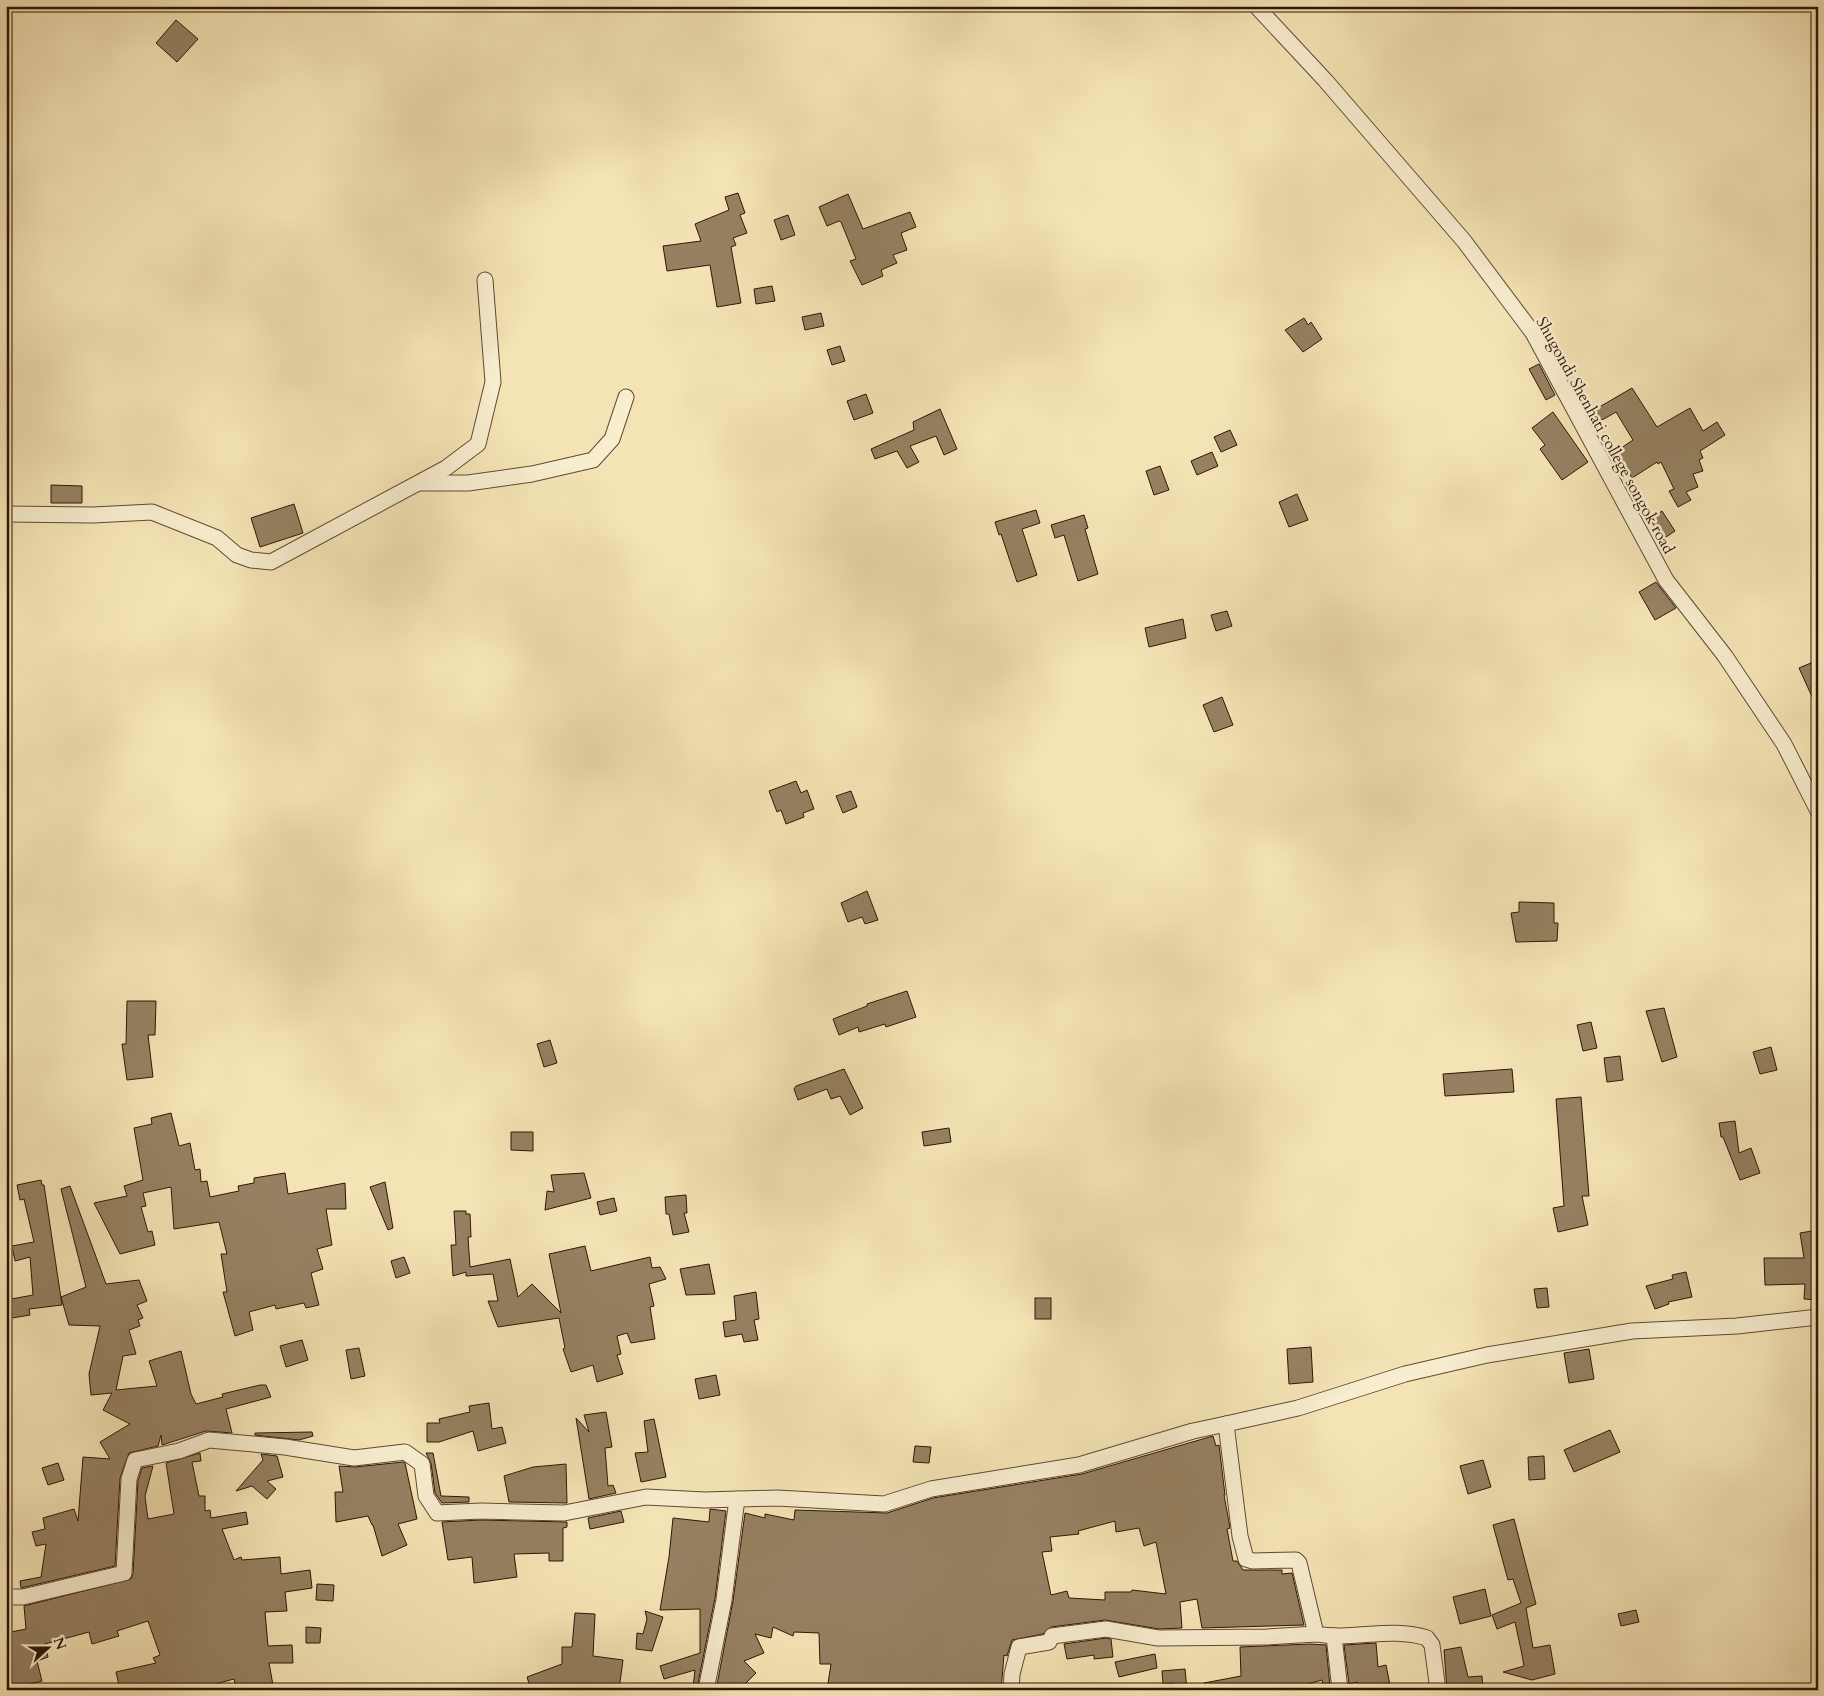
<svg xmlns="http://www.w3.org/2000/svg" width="1824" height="1696" viewBox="0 0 1824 1696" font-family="Cardo,serif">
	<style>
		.building { fill: #958161; stroke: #2f1606; fill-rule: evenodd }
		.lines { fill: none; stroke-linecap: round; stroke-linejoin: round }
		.minor-casing { stroke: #604a32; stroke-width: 17 }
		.minor { stroke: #f8edcf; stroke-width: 15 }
		.labels { text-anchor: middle; stroke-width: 5; stroke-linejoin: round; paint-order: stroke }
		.street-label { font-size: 16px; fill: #2f1606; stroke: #f8edcf }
	</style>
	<rect width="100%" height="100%" fill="#f4e4b5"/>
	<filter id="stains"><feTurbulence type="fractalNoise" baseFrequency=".004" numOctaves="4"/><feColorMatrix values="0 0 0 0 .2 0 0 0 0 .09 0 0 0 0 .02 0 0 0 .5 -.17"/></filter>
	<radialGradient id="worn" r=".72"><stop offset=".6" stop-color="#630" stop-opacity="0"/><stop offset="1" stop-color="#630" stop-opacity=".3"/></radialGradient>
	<g class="building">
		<path d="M176 20 198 39 177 62 156 43Z"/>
		<path d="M738 193 745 213 740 215 747 233 733 238 736 245 731 247 741 303 717 307 710 265 667 271 663 246 701 241 695 224 729 210 725 197Z"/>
		<path d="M848 194 863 229 910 212 916 227 901 233 907 250 893 255 897 263 881 270 883 276 862 285 850 261 856 259 841 222 839 221 827 226 819 207Z"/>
		<path d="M788 215 795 235 781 240 774 220Z"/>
		<path d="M772 286 775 301 756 304 754 289Z"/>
		<path d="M821 313 824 326 805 330 802 317Z"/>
		<path d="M1304 318 1308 325 1311 322 1322 339 1303 352 1285 330Z"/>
		<path d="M840 346 845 361 832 365 827 350Z"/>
		<path d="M1539 364 1555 395 1546 400 1529 369Z"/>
		<path d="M1632 388 1657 427 1690 408 1703 431 1717 422 1725 435 1700 451 1703 458 1699 460 1703 471 1693 474 1698 487 1686 492 1691 500 1678 507 1669 491 1674 489 1661 462 1658 464 1657 462 1632 478 1623 464 1619 467 1611 455 1633 440 1616 412 1595 424 1589 413Z"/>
		<path d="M866 394 873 413 854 420 847 401Z"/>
		<path d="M940 409 957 449 944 455 936 436 910 446 919 462 907 468 897 451 875 459 871 449 914 430 913 422Z"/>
		<path d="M1553 412 1588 462 1562 480 1540 449 1545 445 1532 428Z"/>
		<path d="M1230 430 1237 445 1221 452 1214 437Z"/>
		<path d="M1212 452 1218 466 1197 475 1191 461Z"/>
		<path d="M1160 466 1169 490 1154 495 1146 471Z"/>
		<path d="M51 485 82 486V503H51Z"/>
		<path d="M1297 494 1308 520 1289 527 1279 502Z"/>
		<path d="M294 504 303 533 260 547 251 518Z"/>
		<path d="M1036 510 1040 523 1022 529 1037 575 1017 582 1001 534 999 535 995 522Z"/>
		<path d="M1662 511 1675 531 1663 539 1650 519Z"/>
		<path d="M1084 515 1088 528 1085 529 1098 574 1078 581 1064 535 1055 538 1051 525Z"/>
		<path d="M1656 582 1676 608 1655 620 1639 592Z"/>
		<path d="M1227 611 1232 626 1216 631 1211 615Z"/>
		<path d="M1183 619 1186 638 1149 647 1145 628Z"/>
		<path d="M1818 660V710L1799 668Z"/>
		<path d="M1222 697 1233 725 1214 732 1203 705Z"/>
		<path d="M796 781 801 793 807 790 814 809 803 813 804 817 786 824 781 810 777 812 769 791Z"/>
		<path d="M851 791 857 807 843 813 836 796Z"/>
		<path d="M867 891 878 920 865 924 862 917 848 922 841 903Z"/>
		<path d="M1519 902 1554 903V923H1558L1557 941 1516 942 1511 913 1519 912Z"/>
		<path d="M907 991 916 1017 886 1027 885 1024 859 1032 858 1027 839 1035 833 1019 867 1006V1004Z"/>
		<path d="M127 1001H156L155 1035H148L153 1077 127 1080 122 1044H126Z"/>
		<path d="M1664 1008 1677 1057 1662 1062 1646 1011Z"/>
		<path d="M1591 1022 1597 1048 1583 1051 1577 1025Z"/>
		<path d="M550 1040 557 1063 544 1067 537 1044Z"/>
		<path d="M1771 1047 1777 1070 1760 1074 1753 1052Z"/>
		<path d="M1620 1056 1623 1080 1607 1082 1604 1058Z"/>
		<path d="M844 1069 863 1108 850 1115 840 1096 831 1099 827 1089 798 1100 794 1089 796 1086Z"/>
		<path d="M1512 1069 1514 1092 1445 1096 1443 1074Z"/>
		<path d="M1581 1097 1589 1196H1582L1588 1225 1558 1232 1553 1208 1564 1206 1556 1099Z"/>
		<path d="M171 1113 179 1146 190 1143 195 1170 200 1169 201 1182 207 1181 210 1197 239 1191 238 1186 254 1183V1178L285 1173 288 1194 345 1183 346 1209H326L332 1245 317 1249 323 1269 311 1273 319 1305 306 1308 304 1303 276 1309 275 1305 249 1312 253 1330 235 1336 223 1292H227L221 1254H227L219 1222 174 1229 171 1187 143 1193 146 1206 141 1207 148 1232 152 1231 155 1245 120 1254 94 1203 127 1196 124 1186 143 1180 134 1128 152 1124 151 1118Z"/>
		<path d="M1735 1121 1739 1153 1751 1148 1760 1173 1740 1180 1723 1137H1721L1719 1123Z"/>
		<path d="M949 1128 951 1142 924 1146 922 1132Z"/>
		<path d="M511 1132H533V1151L511 1150Z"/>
		<path d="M584 1173 591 1198 545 1210 547 1191 554 1192 551 1175Z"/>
		<path d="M41 1180 42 1185H44L62 1305 29 1309 30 1315 6 1319V1300L33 1295 30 1257 15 1261 12 1246 34 1242 24 1199 20 1200 17 1185Z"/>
		<path d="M385 1182 393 1228 388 1230 370 1187Z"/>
		<path d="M70 1186 106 1284 139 1280 147 1301 137 1305 143 1318 138 1320 140 1326 129 1330 136 1354 123 1356 116 1390 157 1386 149 1361 181 1351 191 1394 196 1404 223 1397 222 1394 260 1385H266L271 1397 226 1409 232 1433 206 1431 162 1445 161 1435 158 1446 129 1453 120 1478 115 1566 21 1588 20 1581 41 1577 46 1544 36 1546 32 1532 45 1529 43 1518 74 1509 78 1521 83 1457 110 1459 100 1442 130 1424 103 1410 112 1393 91 1395 89 1374 100 1326 69 1325 61 1297 86 1287 61 1189Z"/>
		<path d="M686 1195 687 1213H684L689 1232 673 1235 669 1214H666L665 1197Z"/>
		<path d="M614 1198 617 1211 600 1215 597 1202Z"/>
		<path d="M454 1211H466V1214H470L471 1237H468L470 1267 510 1259 518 1297 532 1284 561 1313 549 1254 585 1246 591 1271 650 1257 652 1268 660 1267 666 1279 649 1284 654 1306 650 1307 655 1339 631 1343 627 1333 617 1336 621 1354 617 1355 623 1374 597 1382 593 1365 571 1372 563 1349 565 1348 559 1318 498 1327 488 1301H498L493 1274 466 1276V1272L453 1276 451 1245H456Z"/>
		<path d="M1818 1230V1300L1804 1299 1805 1284 1765 1285 1764 1258H1804L1800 1233Z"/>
		<path d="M404 1257 410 1273 396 1278 391 1261Z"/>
		<path d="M709 1264 715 1294 686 1295 680 1269Z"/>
		<path d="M1686 1272 1692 1297 1668 1302 1669 1304 1655 1309 1646 1286 1673 1279 1672 1275Z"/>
		<path d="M1547 1288 1549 1307 1537 1308 1534 1289Z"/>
		<path d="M756 1292 759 1319 754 1320 758 1340 744 1342 742 1334 725 1337 723 1322 736 1320 734 1296Z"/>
		<rect x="1035" y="1298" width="16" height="21"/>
		<path d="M302 1340 308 1360 286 1367 280 1346Z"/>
		<path d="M1311 1347 1313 1382 1289 1384 1287 1349Z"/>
		<path d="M359 1348 365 1376 351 1379 346 1350Z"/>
		<path d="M1589 1349 1594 1379 1569 1383 1564 1353Z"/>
		<path d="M716 1375 720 1395 699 1399 695 1379Z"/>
		<path d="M489 1403 492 1429 502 1427 506 1443 478 1451 473 1431 439 1442H427V1423H440L439 1419 470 1412 469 1406Z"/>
		<path d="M606 1412 612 1447 605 1448 608 1486 613 1485 616 1493 589 1499 576 1418 589 1432 584 1415Z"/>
		<path d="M654 1419 666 1477 641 1482 635 1453 648 1452 644 1421Z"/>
		<path d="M1610 1430 1620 1452 1574 1472 1564 1450Z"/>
		<path d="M312 1432 313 1436 299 1440 255 1435V1433Z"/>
		<path d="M1213 1436 1216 1446 1219 1445 1225 1495H1224L1230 1528 1227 1529 1233 1561H1237L1243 1570H1282V1574L1292 1573 1304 1625 1202 1628 1197 1599 1180 1602 1182 1628 1159 1629 1105 1620 1051 1627 1043 1634 1012 1640 1007 1656 1004 1655 1001 1690H827L831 1664H820L819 1633 794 1632 793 1636 773 1627 771 1638 755 1634 764 1653 744 1661 756 1673 739 1690H716L733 1601 745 1513 765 1518V1514L794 1520 795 1510 887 1513 933 1498 1082 1474ZM1115 1521 1116 1532 1139 1528 1144 1546 1156 1542 1166 1594 1132 1590 1131 1592H1105V1600L1069 1598 1067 1591 1051 1595 1042 1552 1052 1551 1050 1537 1079 1534 1078 1531Z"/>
		<path d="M915 1446 931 1447 929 1463 913 1462Z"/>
		<path d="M200 1453 201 1461 192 1462 199 1496H205V1511L210 1510 211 1518 246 1512 248 1524 222 1529 234 1560 241 1557 242 1560 280 1557 281 1574 310 1570 312 1588 285 1592 287 1611 265 1612 268 1646 292 1645 293 1663H269L273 1685 259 1688 258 1685 237 1690 234 1679 193 1690H120L116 1672 156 1663 153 1658 160 1655 148 1621 117 1631 119 1636 92 1644 89 1632 45 1644 48 1657 37 1661 42 1681 10 1689 6 1667V1633L26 1629 24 1606 131 1579 133 1574 138 1481 142 1468 153 1466 145 1496 148 1519 174 1514 166 1463Z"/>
		<path d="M426 1453H433L441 1496 469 1497V1502L442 1503 435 1493 431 1463Z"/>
		<path d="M261 1454 277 1456 283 1477 267 1481 276 1489 267 1499 252 1486 236 1491 263 1460Z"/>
		<path d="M1544 1456 1545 1479 1529 1480 1528 1457Z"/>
		<path d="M1483 1460 1491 1487 1468 1494 1460 1466Z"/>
		<path d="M403 1462 405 1463 417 1519 398 1524 407 1545 382 1556 373 1525H372L368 1516 336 1522 335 1492H343L339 1466 355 1467Z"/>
		<path d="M58 1463 64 1480 48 1485 42 1468Z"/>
		<path d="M566 1464 567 1503 509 1502 504 1476 533 1467Z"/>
		<path d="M710 1509 726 1511 715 1598 697 1688H693L695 1670 664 1679 660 1666 700 1653V1609L660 1610 669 1557 673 1518 709 1522Z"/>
		<path d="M621 1511 624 1522 590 1529 588 1518Z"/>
		<path d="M1514 1519 1536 1604 1526 1608 1533 1648 1550 1645 1555 1674 1532 1680 1503 1672 1524 1666 1521 1650 1515 1622 1497 1629 1492 1615 1521 1603 1513 1579 1508 1580 1493 1525Z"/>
		<path d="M481 1520 567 1522V1527L563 1528V1561H549V1553L514 1554 517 1577 474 1583 472 1557 448 1560 442 1522Z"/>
		<path d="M317 1584 334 1585 333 1601 316 1600Z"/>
		<path d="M1485 1589 1491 1616 1460 1624 1453 1597Z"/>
		<path d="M1636 1610 1639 1622 1621 1626 1618 1614Z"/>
		<path d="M645 1611 663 1617 652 1651 636 1649 637 1633 643 1634 647 1619Z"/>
		<path d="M575 1613 595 1614 593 1656 623 1660 619 1690H531L527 1677 562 1664V1647H572Z"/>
		<path d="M306 1627 321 1628 320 1643H306Z"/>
		<path d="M1106 1638 1111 1639 1113 1657 1094 1659V1655L1067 1659 1064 1644Z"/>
		<path d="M1376 1643 1378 1667 1386 1665 1391 1690H1359L1357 1682 1349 1684 1344 1645Z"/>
		<path d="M1311 1644 1326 1645 1330 1687 1324 1688 1322 1680 1286 1690H1204V1683L1241 1676 1240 1647Z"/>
		<path d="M1461 1647 1468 1677 1482 1676 1483 1690H1447L1444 1650Z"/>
		<path d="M1155 1654 1157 1668 1119 1677 1115 1662Z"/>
		<path d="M1185 1669 1187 1690H1174L1173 1683 1163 1684 1162 1671Z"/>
	</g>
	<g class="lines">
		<g class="minor-casing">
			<g id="minor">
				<path d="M1256 6 1325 80 1464 241 1533 333 1666 580 1725 656 1784 744 1818 811"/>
				<path d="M420 483H468L532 474 593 460 612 439 626 397"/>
				<path d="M6 514 93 515 152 512 217 538 237 555 251 560 271 562 446 468 478 444 493 382 485 280"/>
				<path d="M6 1597H23L124 1573 129 1479 135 1460 179 1451 209 1440 285 1447 354 1458 405 1452 422 1464 426 1496 437 1513 481 1511 564 1513 646 1497 705 1500 777 1498 884 1504 931 1489 1079 1465 1193 1431 1226 1424"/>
				<path d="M1334 1636 1340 1690"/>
				<path d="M706 1690 724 1600 737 1499"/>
				<path d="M1011 1690 1012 1674 1019 1647 1049 1642 1052 1636 1106 1629 1158 1638 1267 1637 1316 1634"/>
				<path d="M1438 1690 1432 1645 1427 1638C1390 1626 1353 1641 1316 1634L1299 1563 1296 1560 1253 1561 1246 1559 1240 1536 1226 1424 1298 1408 1405 1374 1487 1355 1632 1331 1737 1326 1818 1317"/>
			</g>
		</g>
		<use href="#minor" class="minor"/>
	</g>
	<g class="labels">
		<g class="street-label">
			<text transform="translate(1606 435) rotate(61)" y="6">Shugondi Shenhati college songok road</text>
		</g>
	</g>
	<rect width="1824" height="1696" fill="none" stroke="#f4e4b5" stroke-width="25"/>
	<rect x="8" y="8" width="1809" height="1681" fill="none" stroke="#2f1606" stroke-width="2.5"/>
	<rect x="12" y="12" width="1799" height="1671" fill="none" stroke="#2f1606"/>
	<g transform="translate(48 1648) rotate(69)" stroke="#f8edcf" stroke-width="4" paint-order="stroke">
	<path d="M0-4L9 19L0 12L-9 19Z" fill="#2f1606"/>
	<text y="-8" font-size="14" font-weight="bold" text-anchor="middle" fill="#2f1606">N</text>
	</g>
	<rect width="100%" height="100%" filter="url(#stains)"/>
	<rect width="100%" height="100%" fill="url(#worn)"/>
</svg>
